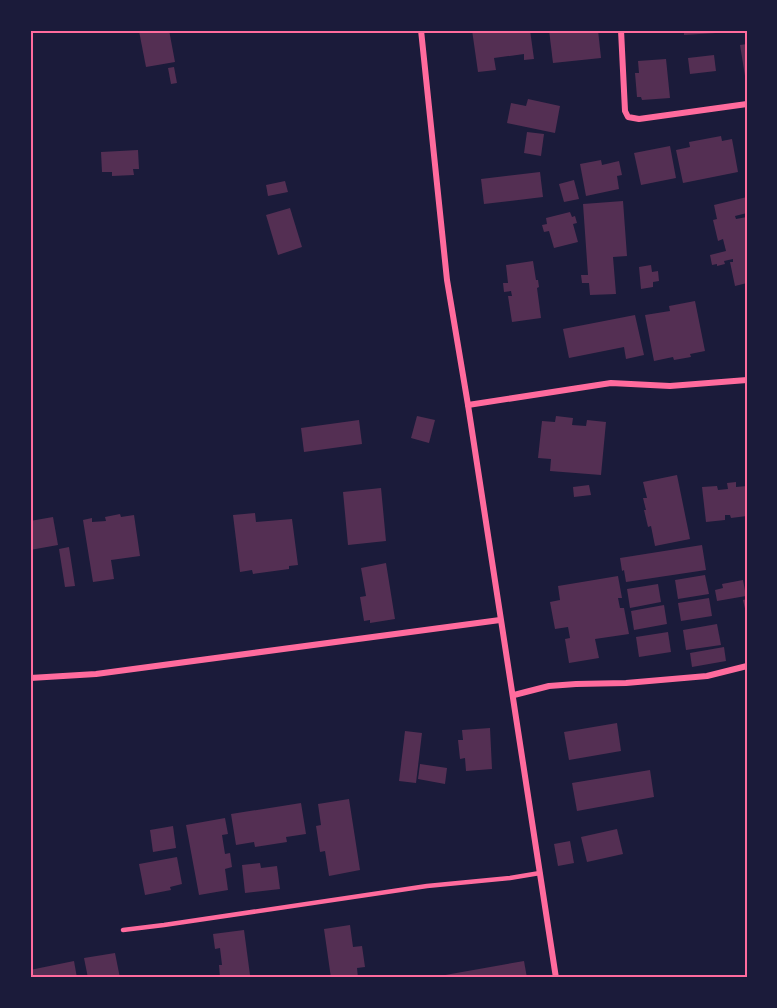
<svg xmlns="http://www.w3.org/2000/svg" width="777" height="1008" viewBox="0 0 777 1008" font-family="Literata,serif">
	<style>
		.building { fill: #542f53 }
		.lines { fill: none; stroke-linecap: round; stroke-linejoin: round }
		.service { stroke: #ff6b9d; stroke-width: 4.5 }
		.minor { stroke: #ff6b9d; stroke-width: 6 }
		.neatline { fill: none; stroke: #ff6b9d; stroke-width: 2 }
	</style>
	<rect width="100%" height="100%" fill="#1b1b3a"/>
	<g class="building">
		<path d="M144 30H169L175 62 146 67 139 31Z"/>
		<path d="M472 30H530L534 59 524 60V54L494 58 496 70 478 72Z"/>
		<path d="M549 30H598L601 58 553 63Z"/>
		<path d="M684 30H716V33L684 35Z"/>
		<path d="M747 44V82H746L740 45Z"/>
		<path d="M714 55 716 71 690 74 688 58Z"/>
		<path d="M666 59 670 98 642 100 641 97H637L635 73H639L638 61Z"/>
		<path d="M174 67 177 83 171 84 168 68Z"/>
		<path d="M528 99 560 106 555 133 507 123 511 103 526 106Z"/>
		<path d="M527 132 544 134 541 156 524 153Z"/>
		<path d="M721 136 722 141 732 139 738 172 683 183 676 150 690 147 689 142Z"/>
		<path d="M670 146 676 178 641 185 634 153Z"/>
		<path d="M138 150 139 169H133L134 175 112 176V172H102L101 152Z"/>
		<path d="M601 160 602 165 619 161 622 175 617 176 619 189 586 196 580 164Z"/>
		<path d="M540 172 543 197 484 204 481 179Z"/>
		<path d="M574 180 579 199 564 202 559 184Z"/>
		<path d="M285 181 288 192 268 196 266 185Z"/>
		<path d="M747 197V213L735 216 736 219 747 217V283L735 286 730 262H733V259L724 261 725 264 717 266V264L712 265 710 255 726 251 723 239 718 241 713 220 717 219 714 205Z"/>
		<path d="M623 201 627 256 613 257 616 294 590 295 589 283H582L581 275H588L583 204Z"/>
		<path d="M290 208 302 247 278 255 266 215Z"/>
		<path d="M570 212 572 217 575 216 577 223 573 224 578 242 554 248 549 231 544 232 542 225 547 224 546 218Z"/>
		<path d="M533 261 536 280H538L539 287 537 288 541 318 512 322 508 296H512L511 291 504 292 503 283H508L506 265Z"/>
		<path d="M651 265 652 272 658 271 659 281 653 282V287L641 289 639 267Z"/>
		<path d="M695 301 705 351 690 354 691 357 674 360 673 357 654 361 645 315 670 311 669 306Z"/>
		<path d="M635 315 644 355 626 359 624 347 569 358 563 329Z"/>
		<path d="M417 416 435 420 429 443 411 438Z"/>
		<path d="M556 416 573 418 572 425 586 426 587 420 606 422 601 475 550 471 551 459 538 458 542 421 555 422Z"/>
		<path d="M359 420 362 444 304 452 301 428Z"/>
		<path d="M677 475 690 539 655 546 651 526 648 527 644 510H646L643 498H647L643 482Z"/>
		<path d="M736 482V487L747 486V516L731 518 730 515H725V520L706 522 702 487 717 486 718 490 728 489 727 483Z"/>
		<path d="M589 485 591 495 574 497 573 487Z"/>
		<path d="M381 488 386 541 348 545 343 492Z"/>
		<path d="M255 513 256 522 292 519 298 565 289 566V569L253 574 252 570 240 572 233 515Z"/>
		<path d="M120 514 121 517 134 515 140 556 111 560 114 579 93 582 83 520 92 518V522L106 521 105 517Z"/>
		<path d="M53 517 58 545 30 550V521Z"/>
		<path d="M702 545 706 570 626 582 624 570 622 571 620 558Z"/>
		<path d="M69 547 75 586 65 587 59 549Z"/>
		<path d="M386 563 395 619 370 623V620L364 621 360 597 366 596 361 568Z"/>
		<path d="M705 575 709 594 678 599 675 580Z"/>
		<path d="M618 576 622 598H618L620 608H624L629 634 595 639 599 658 569 663 565 639 570 638 568 627 555 629 550 602 560 600 558 586Z"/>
		<path d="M743 580 746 596 717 601 715 590 723 588 722 584Z"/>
		<path d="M658 584 661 602 630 608 627 589Z"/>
		<path d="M709 598 712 616 681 621 678 603Z"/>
		<path d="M747 599V613H746L743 600Z"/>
		<path d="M664 605 667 624 634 630 631 611Z"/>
		<path d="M717 624 721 645 686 650 683 630Z"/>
		<path d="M668 632 671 652 639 657 636 637Z"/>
		<path d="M724 647 726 661 692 667 690 653Z"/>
		<path d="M617 723 621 751 569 760 564 732Z"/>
		<path d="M490 728 492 769 466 771 465 758 460 759 458 740H463L462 730Z"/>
		<path d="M405 731 422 733 416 783 399 781Z"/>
		<path d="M420 764 447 768 445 784 418 779Z"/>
		<path d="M650 770 654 797 577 811 572 783Z"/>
		<path d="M349 799 360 870 329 876 325 851 320 852 316 826 321 825 318 804Z"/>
		<path d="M301 803 306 834 286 837 287 842 255 847 254 842 236 845 231 814Z"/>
		<path d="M225 818 228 834 222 835 225 854 230 853 232 867 225 869 228 890 199 895 186 825Z"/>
		<path d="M173 826 176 848 153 852 150 830Z"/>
		<path d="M617 829 623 854 587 862 581 837Z"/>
		<path d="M570 841 574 863 558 866 554 844Z"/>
		<path d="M177 857 182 884 170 887 171 890 145 895 139 864Z"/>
		<path d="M260 863 261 868 277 866 280 889 245 893 242 865Z"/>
		<path d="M350 925 353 947 362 946 365 967 357 968 358 978H331L324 929Z"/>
		<path d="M244 930 250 975 220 978 219 965H222L220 948 215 949 213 934Z"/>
		<path d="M115 953 120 978H88L84 958Z"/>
		<path d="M74 961 77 978H30V970Z"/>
		<path d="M524 961 527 978H434V977Z"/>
	</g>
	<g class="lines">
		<path class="service" d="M123 930 164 925 427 886 510 878 540 873"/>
		<g class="minor">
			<path d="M421 30 447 280 468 405 556 978"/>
			<path d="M621 30 625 111 628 117 639 119 747 104"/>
			<path d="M468 405 611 383 670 386 747 380"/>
			<path d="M30 678 96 674 500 620"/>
			<path d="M514 695 549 686 576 684 626 683 707 676 747 666"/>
		</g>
	</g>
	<rect width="777" height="1008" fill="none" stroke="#1b1b3a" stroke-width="63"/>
	<rect x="32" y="32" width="714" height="944" class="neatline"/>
</svg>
